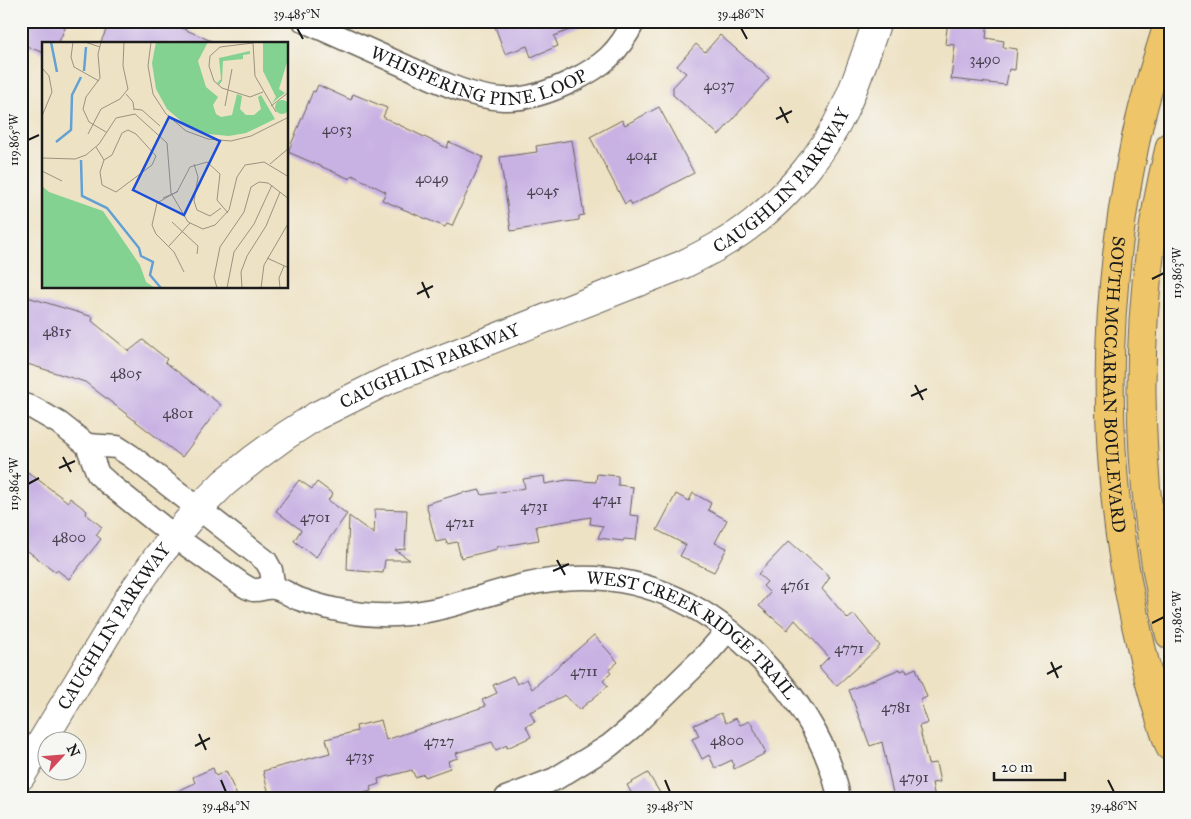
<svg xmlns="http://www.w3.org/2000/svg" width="1191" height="819" viewBox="0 0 1191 819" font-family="'IM FELL Great Primer',serif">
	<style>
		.building { fill: #c8b1e3 }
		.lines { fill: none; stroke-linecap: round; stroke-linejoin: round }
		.minor-casing { stroke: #666157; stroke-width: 25 }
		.tertiary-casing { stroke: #666157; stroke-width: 30 }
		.primary-casing { stroke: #666157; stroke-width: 30 }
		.minor { stroke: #fff; stroke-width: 22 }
		.tertiary { stroke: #fff; stroke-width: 28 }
		.primary { stroke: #eec569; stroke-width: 28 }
		.ticks { fill: none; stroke: #1c1c1c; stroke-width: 2 }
		.labels { text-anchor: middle; stroke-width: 4; stroke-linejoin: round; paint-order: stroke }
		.number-label { font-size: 15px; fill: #47414e }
		.street-label { font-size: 18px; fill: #1c1c1c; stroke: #f6f6f2 }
		.inset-river { fill: none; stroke: #62a1d4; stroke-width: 2.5 }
		.inset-road { fill: none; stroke: #9a9381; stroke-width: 1 }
		.view { fill: #1d4ed8; fill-opacity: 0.15; stroke: #1d4ed8; stroke-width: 2.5 }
		.inset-edge { fill: none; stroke: #1c1c1c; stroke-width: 2.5 }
		.neatline { fill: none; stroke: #1c1c1c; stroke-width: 2 }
		.ticks-label { font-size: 12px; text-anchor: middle; fill: #1c1c1c }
	</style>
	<rect width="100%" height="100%" fill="#f6f6f2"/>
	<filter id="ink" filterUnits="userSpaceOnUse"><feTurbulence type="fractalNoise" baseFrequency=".02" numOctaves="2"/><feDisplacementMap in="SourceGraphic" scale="10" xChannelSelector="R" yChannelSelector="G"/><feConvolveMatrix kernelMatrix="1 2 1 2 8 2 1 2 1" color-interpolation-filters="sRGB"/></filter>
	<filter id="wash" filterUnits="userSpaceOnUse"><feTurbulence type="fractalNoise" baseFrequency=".0096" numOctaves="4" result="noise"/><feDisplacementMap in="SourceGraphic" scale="20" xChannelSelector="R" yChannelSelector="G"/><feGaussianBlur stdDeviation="1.12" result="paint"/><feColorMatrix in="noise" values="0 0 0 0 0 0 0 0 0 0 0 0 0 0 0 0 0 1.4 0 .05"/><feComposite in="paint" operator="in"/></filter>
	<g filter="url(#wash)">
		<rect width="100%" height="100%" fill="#eee2c4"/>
		<g id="blocks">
			<g class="building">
				<path d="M21 21H68L58 44H44V53L21 44Z"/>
				<path d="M110 21H166L218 44H100Z"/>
				<path d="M493 21H588V23L554 36 558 46 531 57 527 46 505 54Z"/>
				<path d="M948 21H988L986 38 1004 41 1003 47 1017 49 1015 70 1009 69 1006 85 951 79 955 45 945 44Z"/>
				<path d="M720 35 769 78 719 135 673 95V87L686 73 677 66 696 44 705 52Z"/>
				<path d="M318 85 351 100 353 94 387 108 383 117 447 148 449 142 483 157 452 226 447 224 445 227 382 200 386 192 352 175 350 179 288 152 313 91 315 92Z"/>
				<path d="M659 107 694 173 632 205 630 201 625 204 590 137 622 120 625 125Z"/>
				<path d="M572 140 584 215 579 216V220L511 231 500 157 537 152 536 146Z"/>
				<path d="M21 295 93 317 92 321 129 351 143 340 167 359 165 362 221 405 182 457 85 382 21 362Z"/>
				<path d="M21 467 68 502 70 498 87 511 86 514 102 527 96 535 101 539 69 579 57 570 56 572 21 546Z"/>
				<path d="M597 474 618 476V485L633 487 630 515 639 516 636 540 624 539 623 541 598 538 603 526 590 524 591 517 536 526 539 540 497 547V549L461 558 457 542 447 544 446 540 436 542 426 504 465 492 466 493 480 490 482 495 525 488 523 479 544 476 545 484 567 480 596 482Z"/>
				<path d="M299 480 312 489 317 482 333 494 328 500 347 514 316 557 294 541 301 530 276 511Z"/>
				<path d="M693 493 711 503 708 510 727 520 715 543 727 548 714 572 680 556 686 545 657 530 676 494 689 501Z"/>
				<path d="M375 509 407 510 405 549 395 550 410 560H385L383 573 347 570 349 516 374 534Z"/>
				<path d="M789 541 830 577 822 589 848 619 854 614 880 646 836 686 819 667 829 657 795 620 787 630 759 606 770 593 763 586 767 582 758 574Z"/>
				<path d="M594 635 618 662 609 670 611 673 603 681 608 686 579 710 565 695 530 712 535 722 526 726 531 737 507 748V745L496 750 492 742 456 753 458 758 448 761 450 768 425 777 424 774 415 777 412 770 378 779 379 784 370 787 371 791 344 798H270L263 771 330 753 326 739 357 731 356 726 381 720 386 740 486 706 482 700 497 693 493 685 513 676 517 684 527 679 532 689Z"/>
				<path d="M916 668 927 697 920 700 928 723 919 726 928 764 936 763 940 782 932 783 935 798H894L882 742 870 746 849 690 900 669 901 671 906 669 907 672Z"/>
				<path d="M721 713 726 723 736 718 740 725 750 721 766 753 734 769 732 760 715 768 709 755 702 759 692 739 699 736 694 725Z"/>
				<path d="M213 768 216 776 226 771 238 798H163L195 783 193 777Z"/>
				<path d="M648 773 663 798H634L627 785Z"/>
			</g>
		</g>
	</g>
	<g filter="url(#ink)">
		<use href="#blocks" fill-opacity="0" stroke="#666157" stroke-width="1"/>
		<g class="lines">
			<g class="minor-casing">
				<g id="minor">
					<path id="s1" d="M304 21C338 36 371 51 405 66 436 80 469 97 503 99 526 100 552 91 572 81 603 66 619 52 634 21"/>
					<path id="s2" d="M21 404 33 408 59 423 87 445 98 474 108 483 174 536 243 585C246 587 250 589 253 590 260 591 268 586 275 588 284 590 291 596 299 599 333 611 371 618 407 614 447 610 485 594 524 585 618 563 697 593 763 662 799 700 829 744 839 798"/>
					<path d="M87 445 117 447 131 456 266 561 271 570 274 588"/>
					<path d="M506 798 555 779 609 746 631 728 705 656 728 630"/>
				</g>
			</g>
			<g class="tertiary-casing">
				<g id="tertiary">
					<path id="s3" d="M21 776 130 596 158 556 198 509 224 483 255 458 285 436 316 416 388 380 682 265C706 253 732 240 754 222 790 193 824 153 844 110 857 82 867 51 877 21"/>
				</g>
			</g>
			<g class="primary-casing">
				<g id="primary">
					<path id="s4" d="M1169 21C1156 63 1142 105 1134 148 1102 304 1101 460 1134 616 1144 660 1154 705 1170 747"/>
					<path d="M1170 146C1131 302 1133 479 1170 635"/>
				</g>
			</g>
			<use href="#minor" class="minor"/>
			<use href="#tertiary" class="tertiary"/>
			<use href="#primary" class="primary"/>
		</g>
	</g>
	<path class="ticks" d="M297 28 303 39M741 28 747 39M780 107 788 123M776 119 792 111M28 140 39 135M1152 279 1164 273M422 282 429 298M417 294 433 286M915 385 923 400M911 396 927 389M63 457 71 472M59 468 75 461M28 484 39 478M557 560 565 575M553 571 569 564M1152 623 1164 617M1051 662 1058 678M1047 674 1062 666M199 734 206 750M195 746 210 738M221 780 226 792M665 780 670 792M1108 780 1114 792"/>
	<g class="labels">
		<g class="number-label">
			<text x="985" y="64">3490</text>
			<text x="719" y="90">4037</text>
			<text x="337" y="134">4053</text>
			<text x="642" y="160">4041</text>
			<text x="432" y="183">4049</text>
			<text x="543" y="195">4045</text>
			<text x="57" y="336">4815</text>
			<text x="126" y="378">4805</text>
			<text x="178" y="418">4801</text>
			<text x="607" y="504">4741</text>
			<text x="534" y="511">4731</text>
			<text x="315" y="522">4701</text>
			<text x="460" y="527">4721</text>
			<text x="69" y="542">4800</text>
			<text x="795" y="590">4761</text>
			<text x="849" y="653">4771</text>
			<text x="584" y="676">4711</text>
			<text x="896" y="712">4781</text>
			<text x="727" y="745">4800</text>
			<text x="439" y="746">4727</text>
			<text x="360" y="761">4735</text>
			<text x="914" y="782">4791</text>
		</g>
		<g class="street-label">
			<text dy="6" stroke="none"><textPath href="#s1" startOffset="188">WHISPERING PINE LOOP</textPath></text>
			<text dy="6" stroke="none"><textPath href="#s3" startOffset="1001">CAUGHLIN PARKWAY</textPath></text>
			<text dy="6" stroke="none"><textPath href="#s3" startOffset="596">CAUGHLIN PARKWAY</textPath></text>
			<text dy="6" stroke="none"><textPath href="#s4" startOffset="370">SOUTH MCCARRAN BOULEVARD</textPath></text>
			<text dy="6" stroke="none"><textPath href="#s3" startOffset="176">CAUGHLIN PARKWAY</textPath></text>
			<text dy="6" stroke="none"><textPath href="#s2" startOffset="769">WEST CREEK RIDGE TRAIL</textPath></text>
		</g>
	</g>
	<g transform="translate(42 42)">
		<rect width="246" height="246" fill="#eee2c4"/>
		<path d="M114 0H166L156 19 164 45 176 55 171 63 174 72 179 75 190 73 195 52 200 54 198 67 204 73H212L219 67 216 55 219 53 233 77 204 91 187 94 166 92 146 85 125 67 114 47 110 21ZM221 0H246V17L237 47 243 51 230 61 234 55 221 29ZM208 9V12L201 13V17L181 19 180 39 177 43 175 41 179 37 177 16ZM233 65a7 7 0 1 1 14 0a7 7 0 1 1-14 0ZM0 144 7 150 61 169 98 223 104 240 113 246H0Z" fill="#83d292"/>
		<path class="inset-river" d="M9 0 15 30M42 29 44 5M14 100 29 88 30 53 39 35M39 118 40 154 65 166 97 206 99 214 111 220 108 233 119 246"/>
		<path class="inset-road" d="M31 0 29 15 32 25 57 39M43 0 58 5M59 0 56 12 58 36 44 55 41 67 47 80 64 90M109 0 106 24 111 52 124 72 144 89 166 97 189 99 209 94 247 75M211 1 178 5 168 14 167 24 172 39 180 46 208 55 221 50M211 1 213 34 234 70M0 26 7 34 10 50 0 74M84 52 91 60 92 68M183 64 190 27M229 64 247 50M92 67 100 68 118 84M46 92 59 67 78 57 86 47 81 24 82 0M54 105 62 118 58 130 60 143 74 150 110 123 114 114 94 92 86 88 80 91 70 113 62 118M0 116 33 117 44 113 57 102 74 76 93 72 125 101 129 151 146 180 161 187 173 183 187 168 195 135 203 123 222 120 247 135M152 122 156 135 152 159 155 168 168 174 179 166M228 122 247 106M0 129 20 139M136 149 115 161 110 183 114 192 132 210 142 230M121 156 135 150 148 125 165 120 178 132 175 158 186 171M130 180 156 204 155 212M127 204 148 181M225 216 247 226M175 246 172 235 178 205 202 170 209 145 217 140 226 141 247 157M185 246 192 210 212 182 230 143M200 246 199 230 205 214 224 184 238 150M219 246 222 223 247 180M238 246 237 236 242 224"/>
		<path class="view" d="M127 75 178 99 142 173 91 148Z"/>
		<rect width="246" height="246" class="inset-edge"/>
	</g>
	<rect width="1191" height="819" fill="none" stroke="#f6f6f2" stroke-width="55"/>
	<g transform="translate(62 756) rotate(64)"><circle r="24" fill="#f6f6f2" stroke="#9f9f9c"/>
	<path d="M0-4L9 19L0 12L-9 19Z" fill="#d1495b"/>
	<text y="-8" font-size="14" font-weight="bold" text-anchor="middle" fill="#1c1c1c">N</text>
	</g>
	<path d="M994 772v8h71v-8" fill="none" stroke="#1c1c1c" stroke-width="2.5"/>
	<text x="1001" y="772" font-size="15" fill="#1c1c1c" stroke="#f6f6f2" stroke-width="4" paint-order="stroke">20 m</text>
	<rect x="28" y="28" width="1136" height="764" class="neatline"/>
	<g class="ticks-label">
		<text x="297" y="18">39.485°N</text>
		<text x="741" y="18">39.486°N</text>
		<text transform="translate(14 140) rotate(-90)" y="4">119.865°W</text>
		<text transform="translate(1177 273) rotate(-90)" y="4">119.863°W</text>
		<text transform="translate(14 484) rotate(-90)" y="4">119.864°W</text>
		<text transform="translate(1177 617) rotate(-90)" y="4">119.862°W</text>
		<text x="226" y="810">39.484°N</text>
		<text x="670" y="810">39.485°N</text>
		<text x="1114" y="810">39.486°N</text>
	</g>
</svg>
